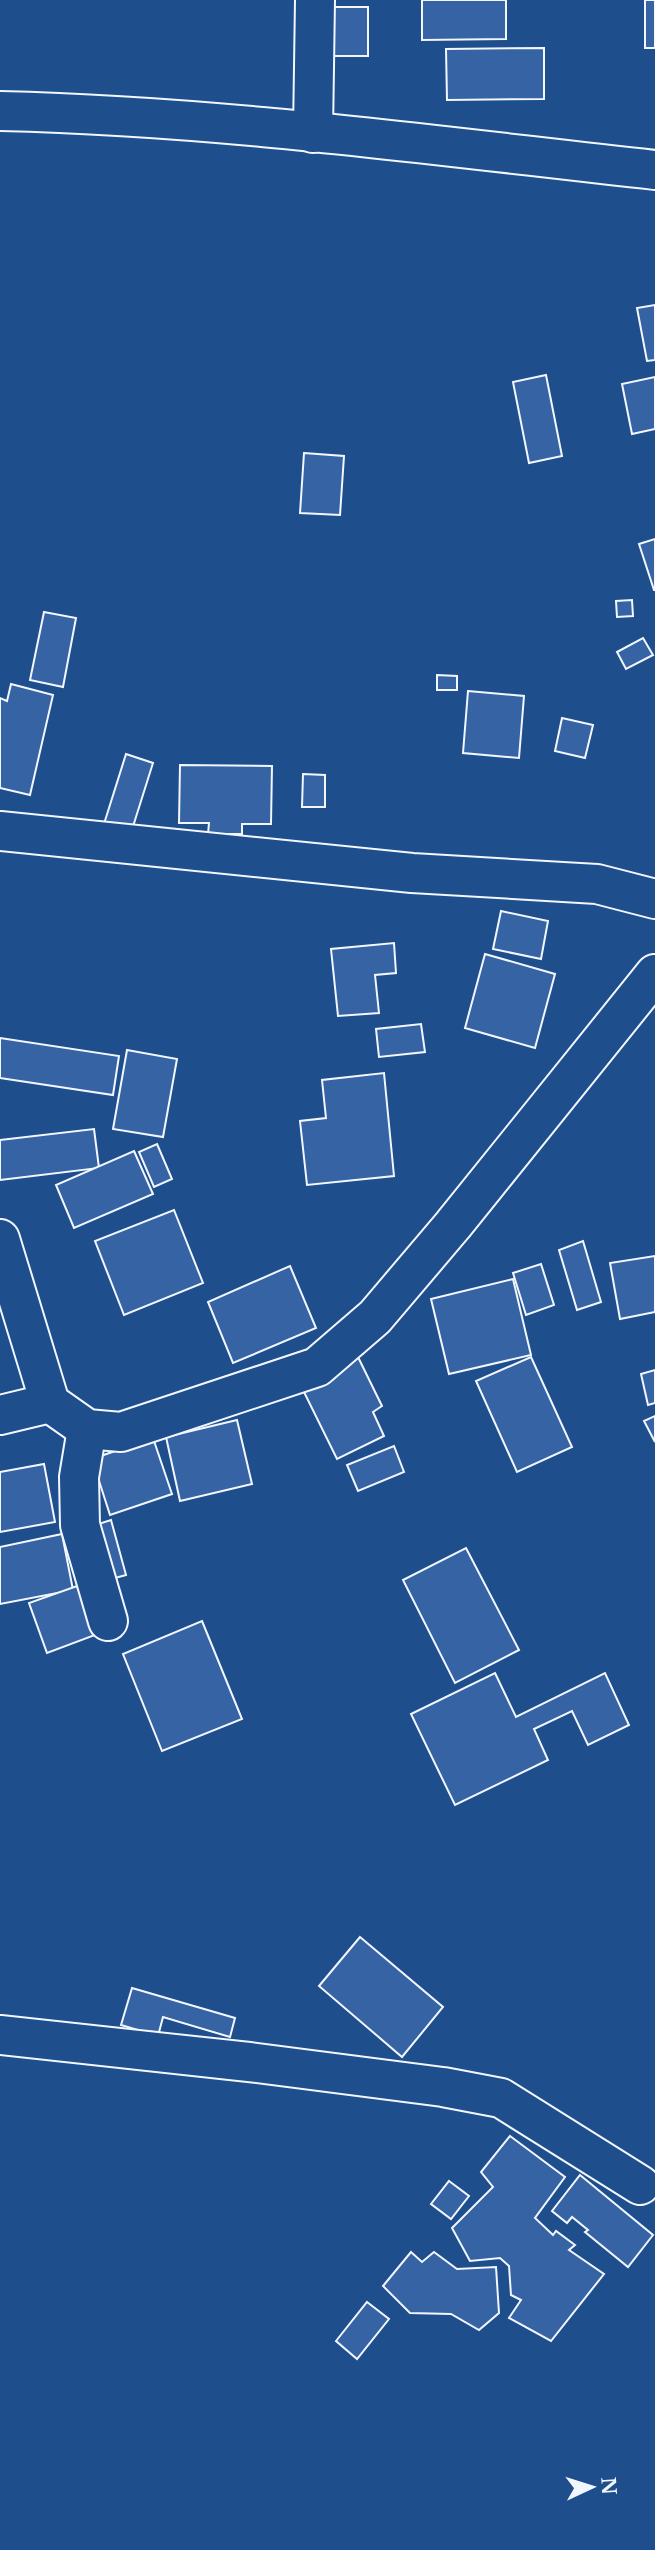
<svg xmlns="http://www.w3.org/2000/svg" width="655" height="2550" viewBox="0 0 655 2550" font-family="'Libre Baskerville',serif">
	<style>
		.building { fill: #3563a3; stroke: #f2f6ff; stroke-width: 2 }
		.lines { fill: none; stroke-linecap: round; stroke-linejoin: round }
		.minor-casing { stroke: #f2f6ff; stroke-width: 42 }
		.minor { stroke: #1f4e8c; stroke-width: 38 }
	</style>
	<rect width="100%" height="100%" fill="#1f4e8c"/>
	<g class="building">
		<path d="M422 0H506V39L422 40Z"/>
		<rect x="645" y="0" width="10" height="48"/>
		<path d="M322 7H368V56H321Z"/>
		<path d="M544 48V99L447 100 446 49Z"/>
		<path d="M655 305V360L647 361 637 308Z"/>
		<path d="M546 375 562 456 529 463 513 382Z"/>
		<path d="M655 377V429L632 434 622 384Z"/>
		<path d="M304 453 344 456 340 515 300 513Z"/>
		<path d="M655 539V590H654L639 544Z"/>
		<path d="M632 600 633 616 617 617 616 601Z"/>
		<path d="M44 612 76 618 63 687 30 680Z"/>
		<path d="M643 638 653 655 626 669 617 652Z"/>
		<path d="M437 675 457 676V690H437Z"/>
		<path d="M11 684 53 695 30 795 0 788V698L7 701Z"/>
		<path d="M468 691 524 696 519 758 463 753Z"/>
		<path d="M562 718 593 725 585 758 555 751Z"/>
		<path d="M126 754 153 763 130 836 103 827Z"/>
		<path d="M180 765 272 766 271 824H242V834H208L209 823H179Z"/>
		<path d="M303 774 325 775V807H302Z"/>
		<path d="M501 911 548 921 541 959 493 949Z"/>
		<path d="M394 943 396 973 375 975 379 1013 338 1016 331 949Z"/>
		<path d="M485 954 555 974 535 1048 465 1028Z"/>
		<path d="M421 1024 425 1052 379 1057 376 1029Z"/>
		<path d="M0 1038 119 1056 113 1095 0 1078Z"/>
		<path d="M127 1050 177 1059 163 1137 113 1129Z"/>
		<path d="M384 1073 394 1176 307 1185 300 1121 326 1118 322 1080Z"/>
		<path d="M94 1129 99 1168 0 1180V1140Z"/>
		<path d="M157 1144 172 1179 154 1187 139 1152Z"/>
		<path d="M134 1151 153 1194 74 1228 56 1185Z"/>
		<path d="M174 1210 203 1283 124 1315 95 1241Z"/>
		<path d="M583 1241 601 1302 577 1310 559 1250Z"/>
		<path d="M655 1256V1312L620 1319 610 1263Z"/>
		<path d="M541 1264 554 1305 526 1315 513 1273Z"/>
		<path d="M290 1266 316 1328 233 1363 208 1302Z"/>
		<path d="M513 1279 531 1355 449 1374 431 1299Z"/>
		<path d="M358 1357 382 1406 373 1412 384 1436 337 1459 301 1386Z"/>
		<path d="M531 1357 572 1447 517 1472 476 1381Z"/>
		<path d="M655 1370V1403L648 1405 641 1374Z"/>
		<path d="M655 1416V1442L644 1421Z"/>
		<path d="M237 1420 252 1484 180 1501 166 1437Z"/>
		<path d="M153 1438 172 1494 110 1515 92 1459Z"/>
		<path d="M394 1446 404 1472 358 1491 347 1465Z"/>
		<path d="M44 1464 55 1522 0 1532V1472Z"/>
		<path d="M111 1520 126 1575 104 1581 89 1527Z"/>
		<path d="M62 1534 73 1590 0 1604V1547Z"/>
		<path d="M466 1548 519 1650 455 1683 403 1580Z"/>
		<path d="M77 1586 95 1635 47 1653 29 1603Z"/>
		<path d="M202 1621 242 1719 162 1751 123 1654Z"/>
		<path d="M495 1673 516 1717 605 1673 629 1725 588 1745 572 1711 534 1729 548 1760 455 1805 411 1714Z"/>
		<path d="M360 1937 443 2007 402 2057 319 1986Z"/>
		<path d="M132 1988 235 2018 230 2037 163 2017 158 2036 121 2025Z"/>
		<path d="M510 2136 565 2177 535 2218 553 2235 556 2231 575 2245 569 2250 604 2274 551 2341 509 2318 521 2300 511 2295 509 2266 500 2258 470 2261 452 2228 493 2187 481 2172Z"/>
		<path d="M580 2175 653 2235 628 2267 585 2232 588 2230 572 2217 567 2223 552 2211Z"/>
		<path d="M449 2181 469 2196 451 2219 431 2204Z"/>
		<path d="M411 2252 422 2262 434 2252 457 2269 496 2267 499 2313 479 2330 451 2314 410 2313 383 2286Z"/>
		<path d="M367 2302 389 2319 357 2359 336 2341Z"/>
	</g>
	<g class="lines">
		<g class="minor-casing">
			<g id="minor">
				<path d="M0 111C219 116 437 146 655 170"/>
				<path d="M313 133 315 0"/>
				<path d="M0 831 412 873 597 884 655 899"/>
				<path d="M0 1239 50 1403 87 1429 121 1432 317 1367 375 1317 453 1225 655 974"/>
				<path d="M0 1415 50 1403"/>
				<path d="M87 1429 79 1477 80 1525 108 1621"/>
				<path d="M0 2035 249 2062 443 2087 501 2098 640 2185"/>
			</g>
		</g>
		<use href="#minor" class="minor"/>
	</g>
	<g transform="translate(592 2487) rotate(86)" stroke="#1f4e8c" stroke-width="5" paint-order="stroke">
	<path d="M0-5L12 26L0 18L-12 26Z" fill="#f2f6ff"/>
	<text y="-10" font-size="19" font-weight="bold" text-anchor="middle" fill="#f2f6ff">N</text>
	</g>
</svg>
